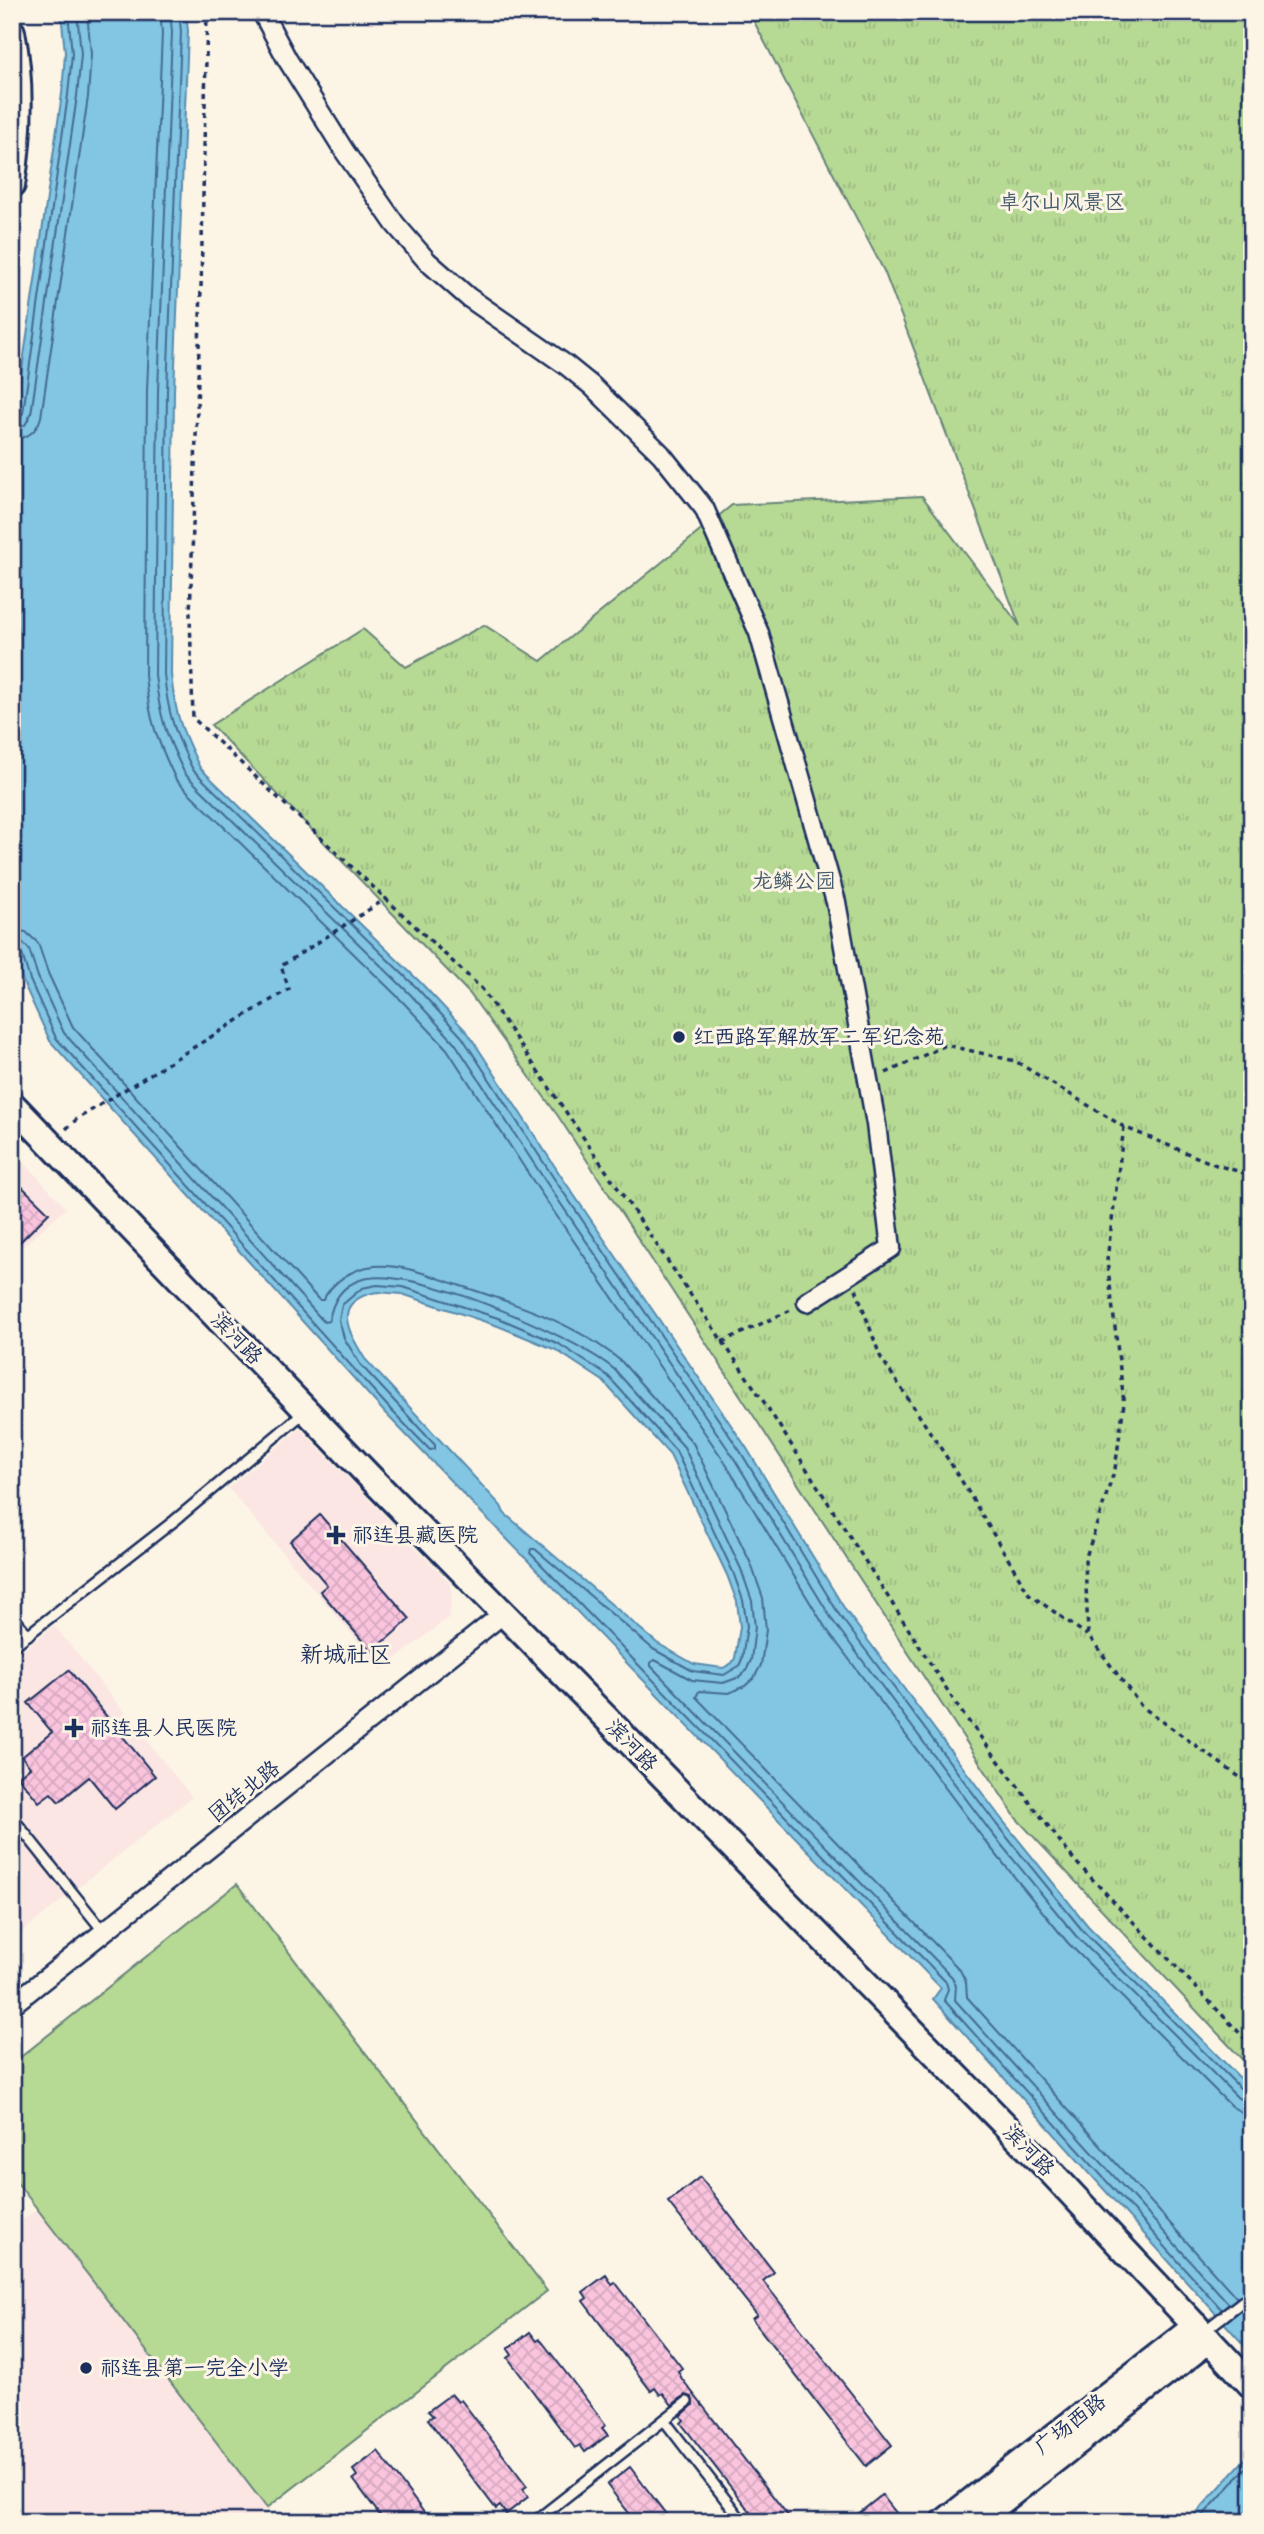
<svg xmlns="http://www.w3.org/2000/svg" width="1264" height="2534" viewBox="0 0 1264 2534" font-family="Mali,'LXGW WenKai TC',sans-serif">
	<style>
		.built { fill: #fbe6e3 }
		.grass { fill: #b6d994; stroke: #688479; stroke-width: 2 }
		.park { fill: url(#park-tufts); stroke: #688479; stroke-width: 2 }
		.water { fill: #82c6e3; stroke: #598aae; stroke-width: 2; fill-rule: evenodd }
		.lines { fill: none; stroke-linecap: round; stroke-linejoin: round }
		.shore { stroke: #446b93; stroke-width: 2 }
		.building { fill: url(#building-cross-hatch); stroke: #1b2f5e; stroke-width: 2 }
		.lane-casing { stroke: #1b2f5e; stroke-width: 14 }
		.street-casing { stroke: #1b2f5e; stroke-width: 23 }
		.secondary-casing { stroke: #1b2f5e; stroke-width: 30 }
		.path { stroke: #1b2f5e; stroke-width: 3.5; stroke-dasharray: 5 5; stroke-linecap: butt }
		.lane { stroke: #fcf5e5; stroke-width: 9 }
		.street { stroke: #fcf5e5; stroke-width: 18 }
		.secondary { stroke: #fcf5e5; stroke-width: 24 }
		.poi-dot { fill: #1b2f5e; stroke: #fcf5e5; stroke-width: 2.5 }
		.labels { text-anchor: middle; stroke-width: 6; stroke-linejoin: round; paint-order: stroke }
		.park-label { font-size: 21px; fill: #425a6c; stroke: #fcf5e5 }
		.poi-label { font-size: 21px; fill: #1b2f5e; stroke: #fcf5e5; text-anchor: start }
		.street-label { font-size: 21px; fill: #1b2f5e; stroke: #fcf5e5 }
		.neighbourhood-label { font-size: 23px; fill: #1b2f5e; stroke: #fcf5e5 }
	</style>
	<defs>
		<pattern id="park-tufts" width="24" height="20" patternUnits="userSpaceOnUse" patternTransform="scale(1.75)"><rect width="24" height="20" fill="#b6d994"/><path d="M3 7l-1-3M5 7V3M7 7l1-3M15 17l-1-3M17 17v-4M19 17l1-3" fill="none" stroke="#9cbb82"/></pattern>
		<pattern id="building-cross-hatch" width="8" height="8" patternUnits="userSpaceOnUse" patternTransform="scale(1.75)"><rect width="8" height="8" fill="#fac4dd"/><path d="M0 0l8 8M0 8l8-8" fill="none" stroke="#d6a9c0"/></pattern>
	</defs>
	<rect width="100%" height="100%" fill="#fcf5e5"/>
	<filter id="ink" filterUnits="userSpaceOnUse"><feTurbulence type="fractalNoise" baseFrequency=".0143" numOctaves="2"/><feDisplacementMap in="SourceGraphic" scale="14" xChannelSelector="R" yChannelSelector="G"/><feConvolveMatrix kernelMatrix="1 2 1 2 8 2 1 2 1" color-interpolation-filters="sRGB"/></filter>
	<g filter="url(#ink)">
		<g class="built">
			<path d="M12 1149 66 1208 12 1256Z"/>
			<path d="M300 1428 450 1583 452 1601 448 1618 382 1670 228 1488Z"/>
			<path d="M54 1625 192 1797 12 1940V1659Z"/>
			<path d="M38 2208 267 2508 250 2522H12V2228Z"/>
		</g>
		<path class="grass" d="M237 1884 547 2291 267 2508 12 2176V2064Z"/>
		<path class="park" d="M749 12H1252V2070L1016 1818 558 1116 470 994 211 725 363 629 406 667 484 625 541 661 732 505 922 496 1020 626 884 271Z"/>
		<g class="water">
			<path d="M61 12H186L188 31 174 391 171 674C175 715 182 731 200 768L421 983 468 1033 561 1176 746 1447 846 1611 1003 1821 1088 1926 1252 2090V2354L933 1999 941 1988 386 1414 50 1041 23 982 12 939V454L15 418 62 94 65 53ZM377 1292 402 1294 498 1326 556 1350 603 1381 670 1455 727 1575 737 1602 740 1627 735 1658 732 1663 723 1668 694 1664 657 1643 504 1513 501 1506 365 1359C348 1331 330 1301 377 1292Z"/>
			<path d="M1252 2457V2522H1188L1245 2459Z"/>
		</g>
		<g class="lines">
			<g class="shore">
				<path d="M160 12 162 33 147 390 145 675C149 720 157 740 176 780L402 1001 447 1049 539 1190 724 1461 825 1627 982 1837 1068 1943 1231 2106 1241 2112 1252 2113"/>
				<path d="M170 12 172 32 158 391 155 675C160 718 166 736 185 774L410 994 455 1043 548 1185 732 1455 833 1621 990 1831 1076 1936 1238 2098 1252 2103"/>
				<path d="M179 12 181 32 167 391 164 674C168 716 175 733 193 770L416 987 462 1037 555 1180 740 1451 840 1616 997 1825 1083 1931 1244 2092 1252 2094"/>
				<path d="M12 420 19 419 23 413 68 95 72 54 68 12"/>
				<path d="M12 429 25 425 31 414 77 96 81 54 77 12"/>
				<path d="M12 439C27 439 37 431 41 417L88 97 91 54 87 12"/>
				<path d="M12 930 26 932 38 943 48 973 73 1027 319 1300H323C333 1281 353 1268 374 1266 404 1264 431 1276 458 1285 514 1303 576 1323 622 1362L693 1443 751 1564 763 1598 766 1630 761 1665 754 1678 745 1686 729 1693 699 1691 696 1697 960 1970 966 1982 967 1997 1237 2298"/>
				<path d="M12 940 22 942 29 949 38 977 64 1033 324 1322 329 1321C332 1303 341 1286 360 1280 408 1262 576 1337 615 1370L684 1447 741 1569 752 1601 755 1627 751 1660 746 1671 740 1677 723 1683 692 1680 655 1660 651 1662V1666L952 1977 956 1986 955 2000 1229 2304"/>
				<path d="M12 949 18 950 22 954 30 980 56 1038 391 1410 430 1450 435 1449V1445L360 1364 344 1338 339 1320 342 1305 362 1288 377 1285 403 1287 501 1319 559 1344 608 1376 676 1451 733 1572 743 1600 747 1626 742 1659 739 1666 724 1675 693 1671 653 1649 535 1549H531L530 1553 946 1982 948 1989 944 2000 1222 2310"/>
				<path d="M1197 2522 1248 2466 1252 2465"/>
			</g>
		</g>
		<g class="building">
			<path d="M12 1177 49 1213 12 1250Z"/>
			<path d="M320 1515 410 1619 372 1652 320 1591 327 1585 290 1541Z"/>
			<path d="M69 1670 155 1776 115 1809 89 1777 59 1802 51 1793 39 1802 18 1777 30 1767 22 1757 52 1732 28 1703Z"/>
			<path d="M700 2177 774 2272 763 2281 892 2445 866 2466 752 2319 757 2315 668 2202Z"/>
			<path d="M606 2275 612 2284 615 2282 668 2350 682 2368 678 2371 682 2379 793 2522H758L681 2423 684 2420 681 2416 693 2405 692 2397 685 2395 672 2405 663 2393 660 2395 655 2388 651 2391 583 2301 587 2298 583 2292Z"/>
			<path d="M530 2332 537 2341 540 2339 606 2425 602 2428 608 2435 585 2452 580 2445 575 2448 508 2358 512 2355 508 2349Z"/>
			<path d="M451 2394 458 2402 461 2400 527 2486 523 2489 528 2497 506 2514 500 2506 496 2509 428 2419 433 2416 428 2411Z"/>
			<path d="M378 2451 431 2522H385L353 2479 357 2476 353 2470Z"/>
			<path d="M630 2467 672 2522H636L607 2485Z"/>
			<path d="M882 2495 897 2514 886 2522H848Z"/>
		</g>
		<g class="lines">
			<g class="lane-casing">
				<g id="lane">
					<path d="M12 1615 28 1635"/>
					<path d="M12 1647 174 1521 306 1411"/>
					<path d="M12 1817 104 1932"/>
					<path d="M1203 2332 1252 2294"/>
					<path d="M664 2420 743 2522"/>
					<path d="M534 2522 687 2402"/>
				</g>
			</g>
			<g class="street-casing">
				<g id="street">
					<path d="M262 12 287 59 345 152 395 224 427 261 468 297 566 365 592 386 661 454 704 508 759 633 836 902 876 1124 891 1248 807 1302"/>
					<path d="M12 2005 504 1613"/>
				</g>
			</g>
			<g class="secondary-casing">
				<g id="secondary">
					<path d="M12 32C22 83 20 134 12 185"/>
					<path d="M12 1104 368 1475 1052 2173 1252 2386"/>
					<path d="M944 2522 1196 2326"/>
					<path d="M975 2522 1209 2340"/>
				</g>
			</g>
			<g class="path">
				<path d="M207 12 201 288 190 615 193 718 482 989 766 1405 960 1710 1074 1860 1252 2046"/>
				<path d="M886 1073 946 1045 1015 1061 1124 1127 1216 1165 1252 1175"/>
				<path d="M1124 1127 1107 1260 1124 1403 1115 1469 1085 1560 1088 1635 1141 1706 1252 1786"/>
				<path d="M66 1129 77 1119 289 989 281 966 387 898"/>
				<path d="M856 1289 880 1356 957 1473 1029 1594 1087 1635"/>
				<path d="M722 1342 793 1309"/>
			</g>
			<use href="#lane" class="lane"/>
			<use href="#street" class="street"/>
			<use href="#secondary" class="secondary"/>
		</g>
	</g>
	<g class="poi-dot">
		<circle cx="679" cy="1037" r="7"/>
		<path d="M332.5 1524.5h7v7h7v7h-7v7h-7v-7h-7v-7h7z"/>
		<path d="M70.5 1717.5h7v7h7v7h-7v7h-7v-7h-7v-7h7z"/>
		<circle cx="86" cy="2368" r="7"/>
	</g>
	<g class="labels">
		<g class="park-label">
			<text x="1062" y="209">卓尔山风景区</text>
			<text x="794" y="888">龙鳞公园</text>
		</g>
		<g class="poi-label">
			<text x="693" y="1044">红西路军解放军二军纪念苑</text>
			<text x="352" y="1542">祁连县藏医院</text>
			<text x="90" y="1735">祁连县人民医院</text>
			<text x="100" y="2375">祁连县第一完全小学</text>
		</g>
		<g class="street-label">
			<text transform="translate(237 1338) rotate(46)" y="7">滨河路</text>
			<text transform="translate(632 1745) rotate(46)" y="7">滨河路</text>
			<text transform="translate(244 1791) rotate(-39)" y="7">团结北路</text>
			<text transform="translate(1029 2150) rotate(46)" y="7">滨河路</text>
			<text transform="translate(1070 2424) rotate(-38)" y="7">广场西路</text>
		</g>
		<g class="neighbourhood-label">
			<text x="346" y="1662">新城社区</text>
		</g>
	</g>
	<rect width="1264" height="2534" fill="none" stroke="#fcf5e5" stroke-width="42"/>
	<rect x="21" y="21" width="1222" height="2492" fill="none" stroke="#1b2f5e" stroke-width="2.5" filter="url(#ink)"/>
</svg>
